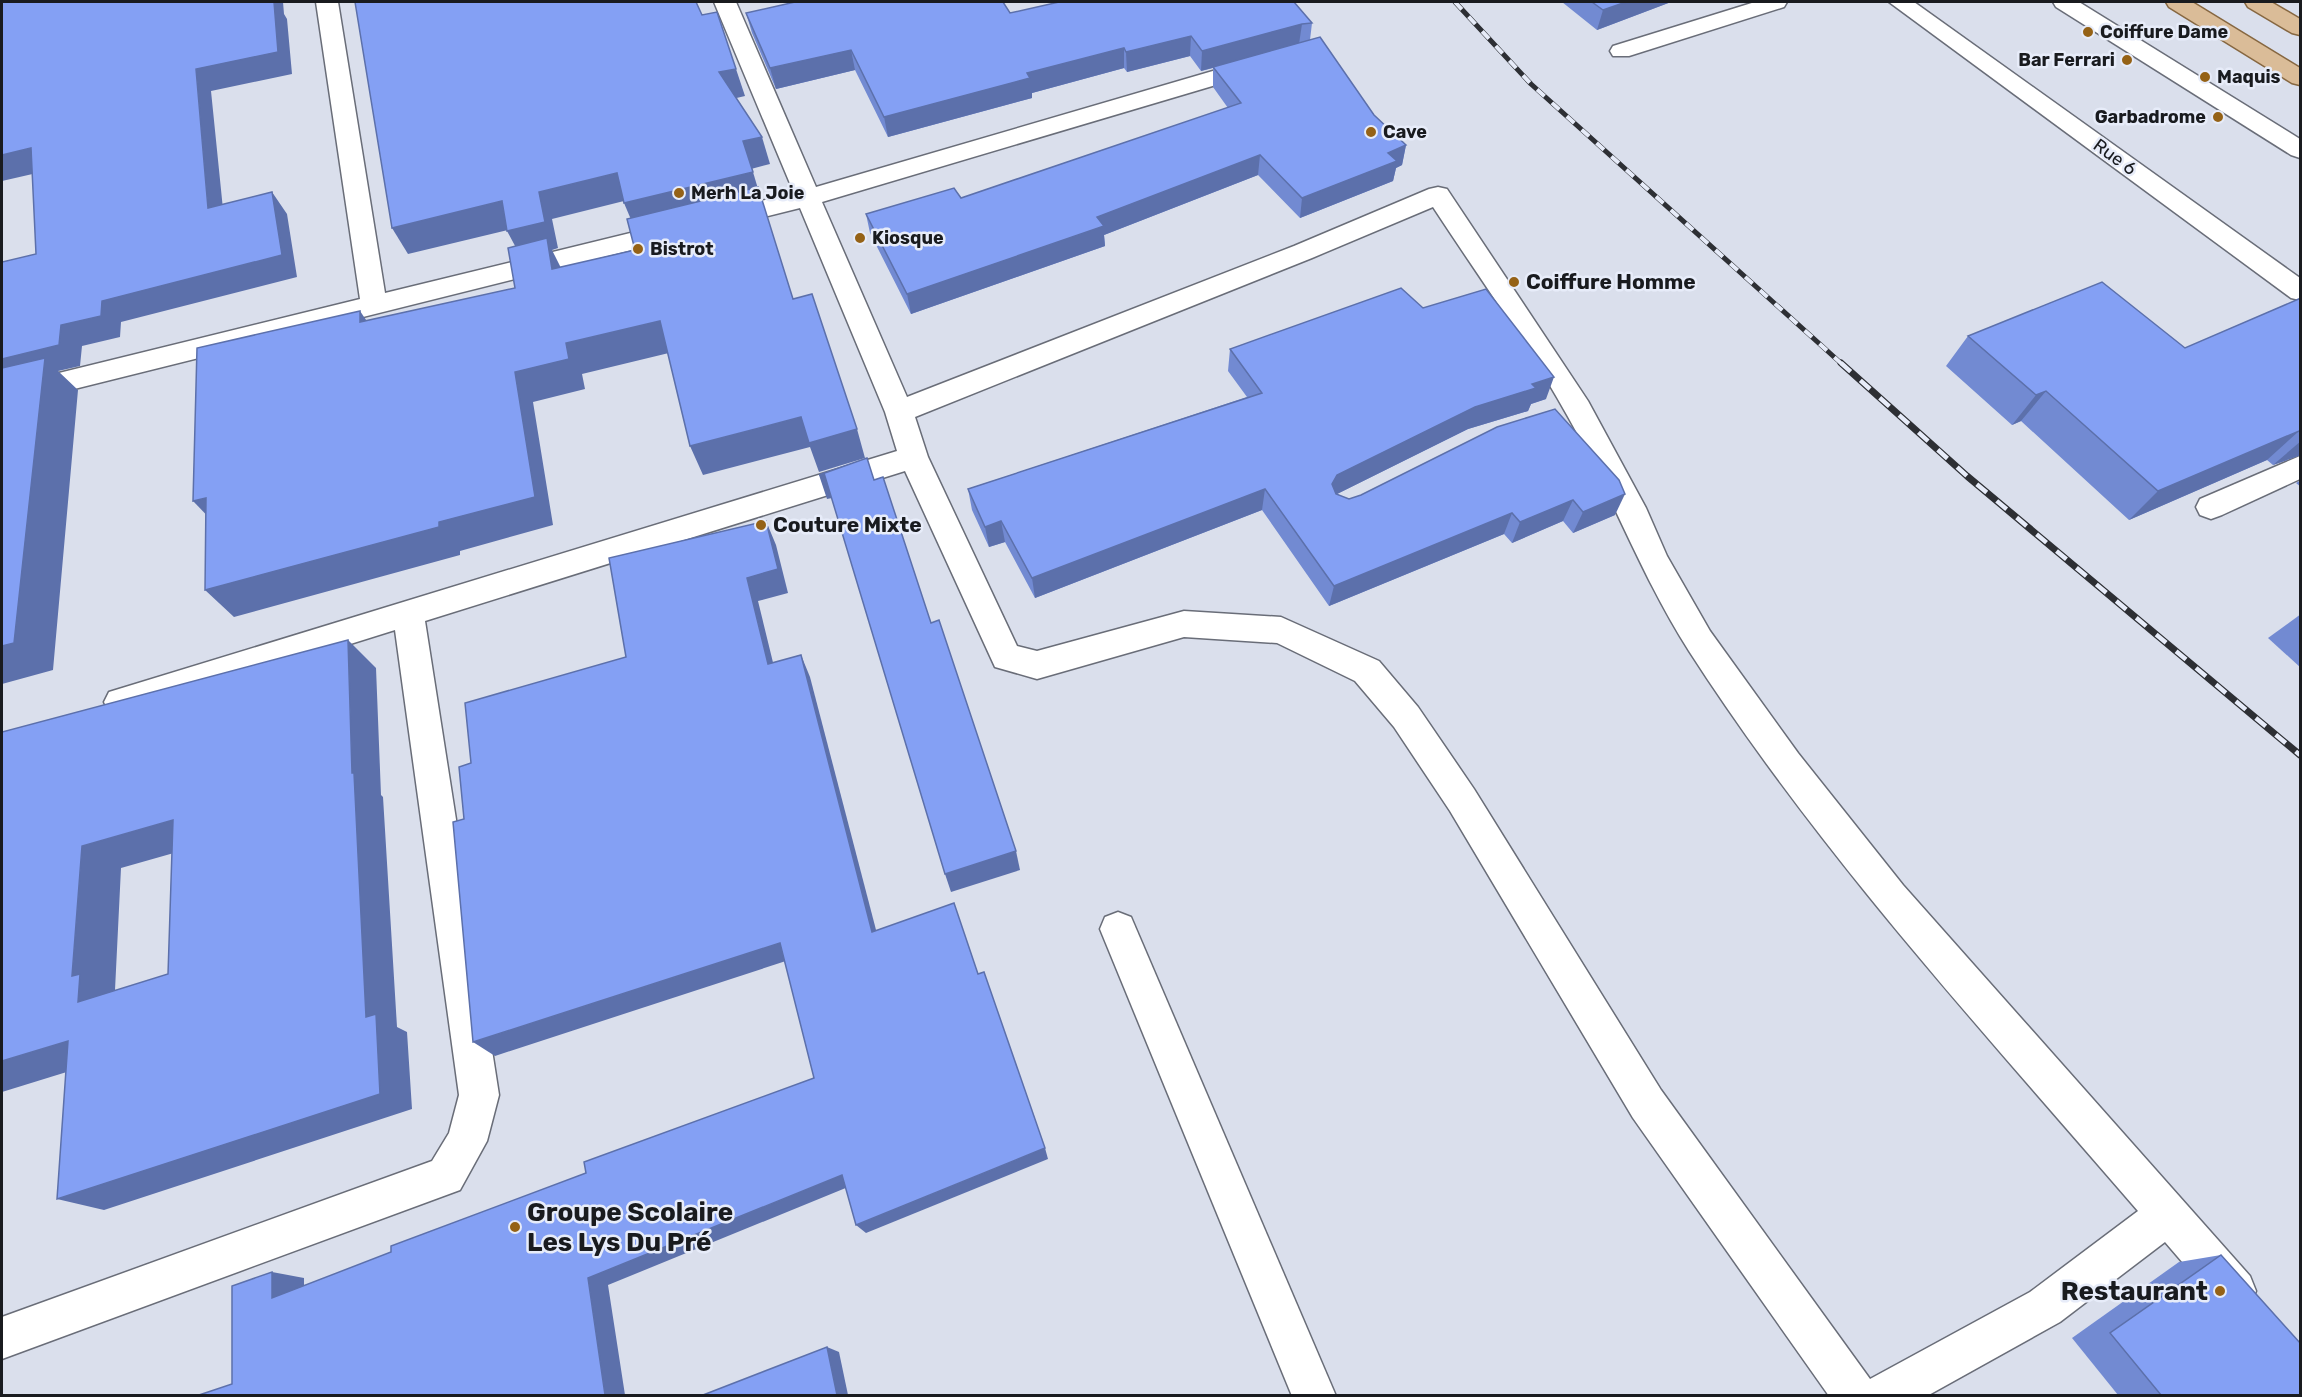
<svg xmlns="http://www.w3.org/2000/svg" width="2302" height="1397" viewBox="0 0 2302 1397" font-family="Rubik,sans-serif">
	<style>
		.lines { fill: none; stroke-linecap: round; stroke-linejoin: round }
		.minor-casing { stroke: #696d78; stroke-width: 3 }
		.primary-casing { stroke: #866741; stroke-width: 3 }
		.minor { fill: #fff; fill-rule: evenodd }
		.primary { fill: #dabc98; fill-rule: evenodd }
		.rail-far1-casing { stroke: #2d2f34; stroke-width: 5 }
		.rail-casing { stroke: #2d2f34; stroke-width: 7 }
		.rail-far1 { stroke: #e7ecf9; stroke-width: 4; stroke-dasharray: 10; stroke-linecap: butt }
		.rail { stroke: #e7ecf9; stroke-width: 4.5; stroke-dasharray: 13; stroke-linecap: butt }
		.wall { fill: #728ad2 }
		.shaded-wall { fill: #5c70ab }
		.building { fill: #84a0f4; stroke: #5c70ab; stroke-width: 1.5; fill-rule: evenodd }
		.poi-dot { fill: #956216; stroke: #e7ecf9; stroke-width: 2 }
		.labels { text-anchor: middle; stroke-width: 5; stroke-linejoin: round; paint-order: stroke }
		.far-poi-label { font-size: 18px; font-weight: bold; fill: #191b1f; stroke: #e7ecf9; text-anchor: start }
		.far-street-label { font-size: 18px; fill: #191b1f; stroke: #e7ecf9 }
		.poi-label { font-size: 21px; font-weight: bold; fill: #191b1f; stroke: #e7ecf9; text-anchor: start }
		.near-poi-label { font-size: 26px; font-weight: bold; fill: #191b1f; stroke: #e7ecf9; text-anchor: start }
	</style>
	<rect width="100%" height="100%" fill="#dadfec"/>
	<g class="lines">
		<g class="minor-casing">
			<g id="minor">
				<path d="M316 2H338L385 293 794 193 714 2H736L816 187 1247 61H1263L1267 66 1263 71 822 202 907 397 1294 246 1429 189 1438 187 1447 189 1588 401 1646 508 1667 556 1710 631 1798 753 1903 885 2250 1276 2256 1291 2250 1306 2235 1312 2220 1306 2165 1242 2060 1322 1927 1396H1829L1633 1118 1450 811 1394 727 1355 681 1277 643 1184 637 1037 679 995 667 905 471 425 621 499 1095 487 1141 460 1190 2 1359V1317L432 1161 449 1133 459 1095 395 630 121 716 109 712 104 702 109 692 897 451 885 412 800 208 2 407V387L360 299ZM1433 207C1478 276 1527 343 1567 415 1611 492 1641 576 1689 651 1819 853 1982 1030 2138 1211L2030 1292 1870 1379 1661 1090 1474 789 1418 707 1379 661 1281 617 1184 611 1037 651 1017 646 928 457 915 417 1312 258Z"/>
				<path d="M1755 2H1787L1784 7 1629 56H1613L1610 51 1613 46Z"/>
				<path d="M1889 2H1914L2300 278V300L2291 298Z"/>
				<path d="M2053 2H2079L2300 139V158L2291 155 2056 7Z"/>
				<path d="M2300 456V479L2222 515 2211 519 2200 515 2196 507 2200 499Z"/>
				<path d="M1118 912 1131 917 1336 1396H1292L1100 929 1105 917Z"/>
			</g>
		</g>
		<g class="primary-casing">
			<g id="primary">
				<path d="M2166 2H2192L2300 68V85L2292 83 2169 7Z"/>
				<path d="M2245 2H2271L2300 19V35L2292 33 2248 7Z"/>
			</g>
		</g>
		<use href="#minor" class="minor"/>
		<use href="#primary" class="primary"/>
		<g class="rail-far1-casing">
			<path id="rail-far1" d="M1455 2 1531 84 1843 365"/>
		</g>
		<g class="rail-casing">
			<path id="rail" d="M1841 363 1967 476 2300 755"/>
		</g>
		<use href="#rail-far1" class="rail-far1"/>
		<use href="#rail" class="rail"/>
	</g>
	<g class="wall">
		<path d="M1562 2H1671L1597 30Z"/>
		<path d="M746 13H1010L1312 23 1310 40 1374 115 1406 145 1402 165 1396 168 1393 181 1300 218 1258 175 1104 235 1105 246 911 314 870 233 866 214 961 198 1228 108 1213 87V68L1201 71 1190 56 1127 72 1124 68 1032 93V98L888 137 855 70 776 89 752 33Z"/>
		<path d="M2301 298V455L2273 465 2267 460 2129 520 2021 421 2012 425 1946 366 1968 336 2185 348Z"/>
		<path d="M1423 308 1546 399 1531 404 1528 411 1468 429 1337 494 1349 499 1361 495 1497 427 1615 515 1573 533 1563 521 1512 543 1504 534 1329 606 1262 510 1035 598 1005 542 989 547 972 510 968 489 1247 397 1228 371 1230 349Z"/>
		<path d="M2301 480V487L2296 483Z"/>
		<path d="M2301 614V668L2268 638Z"/>
		<path d="M2221 1255 2301 1395H2118L2072 1338 2179 1262Z"/>
	</g>
	<g class="shaded-wall">
		<path d="M274 2H283L284 14 287 19 292 74 211 91 225 229 208 208 196 69Z"/>
		<path d="M1626 2H1671L1597 30 1603 10Z"/>
		<path d="M1302 24 1299 44 1201 71 1202 51Z"/>
		<path d="M1191 36 1190 56 1127 72 1126 52Z"/>
		<path d="M1124 48V68L1032 93V98L888 137 884 117 1027 73Z"/>
		<path d="M851 50 855 70 776 89 770 68Z"/>
		<path d="M736 69 745 96 728 100 719 72Z"/>
		<path d="M762 137 770 164 751 169 743 141Z"/>
		<path d="M1406 145 1402 165 1396 168 1393 181 1300 218 1302 198 1388 153Z"/>
		<path d="M31 148 50 170 2 181V155Z"/>
		<path d="M1260 155 1258 175 1104 235 1105 246 911 314 907 294 1097 217Z"/>
		<path d="M753 172 761 199 635 229 624 203Z"/>
		<path d="M617 173 628 200 552 219 558 248 552 250 562 270 568 300 521 257 507 231 539 192Z"/>
		<path d="M272 192 287 214 297 277 121 322 120 337 82 346 80 366 58 371 78 390 53 670 2 684V359L102 301Z"/>
		<path d="M502 201 516 228 408 254 392 228Z"/>
		<path d="M360 311 381 342 360 322Z"/>
		<path d="M660 321 673 352 582 374 585 389 533 402 553 525 460 551V555L234 617 205 590 439 522 515 372 566 343Z"/>
		<path d="M1554 377 1546 399 1531 404 1528 411 1468 429 1333 496 1332 484 1337 475 1475 407 1532 384Z"/>
		<path d="M2046 391 2021 421 2012 425 2036 395Z"/>
		<path d="M801 417 857 429 865 458 819 472 810 447 703 475 690 446Z"/>
		<path d="M2299 431 2267 460 2129 520 2158 491Z"/>
		<path d="M2301 441V455L2273 465Z"/>
		<path d="M824 473 832 498 827 499 819 475Z"/>
		<path d="M1265 489 1262 510 1035 598 1032 578Z"/>
		<path d="M1625 494 1615 515 1573 533 1583 512Z"/>
		<path d="M206 498 221 530 193 501Z"/>
		<path d="M1573 500 1563 521 1512 543 1520 522Z"/>
		<path d="M1512 513 1504 534 1329 606 1334 586Z"/>
		<path d="M766 521 776 545 788 593 758 601 779 687 768 664 747 578Z"/>
		<path d="M1001 521 1005 542 989 547 985 527Z"/>
		<path d="M348 640 376 668 381 795 383 797 397 1027 407 1032 412 1109 104 1210 57 1199 366 1017 352 773Z"/>
		<path d="M801 655 810 677 881 949 872 932Z"/>
		<path d="M173 820 209 843 121 868 115 990 122 993 78 1002 72 976 82 846Z"/>
		<path d="M1016 851 1020 870 951 892 945 874Z"/>
		<path d="M780 943 792 959 495 1056 473 1042Z"/>
		<path d="M68 1041 112 1058 2 1092V1061Z"/>
		<path d="M1045 1148 1048 1159 866 1233 856 1225Z"/>
		<path d="M842 1175 853 1185 608 1285 625 1395H605L588 1278Z"/>
		<path d="M272 1272 304 1278V1303L272 1298Z"/>
		<path d="M827 1347 839 1352 848 1395H837Z"/>
	</g>
	<g class="building">
		<path d="M2 2H274L278 52 196 69 208 208 272 192 282 255 102 301 101 316 61 325 59 345 2 359V262L36 254 31 148 2 155Z"/>
		<path d="M355 2H696L702 15 717 12 736 69 719 72 762 137 743 141 753 172 624 203 617 173 539 192 545 222 507 231 502 201 392 228Z"/>
		<path d="M795 2H1003L1010 13 1059 2H1294L1312 23 1302 24 1202 51 1191 36 1126 52 1124 48 1027 73 1030 78 884 117 851 50 770 68 746 13Z"/>
		<path d="M1592 2H1626L1603 10Z"/>
		<path d="M1320 37 1374 115 1406 145 1388 153 1397 161 1302 198 1260 155 1097 217 1104 226 907 294 866 214 954 188 961 198 1241 103 1213 67Z"/>
		<path d="M758 187 793 299 812 294 857 429 809 443 801 417 690 446 660 321 566 343 569 359 515 372 535 497 439 522V527L205 590 206 498 193 501 197 348 360 311V322L515 288 508 248 547 238 552 269 635 250 627 219Z"/>
		<path d="M2102 282 2185 348 2301 298V432L2299 431 2158 491 2046 391 2036 395 1968 336Z"/>
		<path d="M1401 288 1423 308 1486 289 1554 377 1532 384 1536 388 1475 407 1337 475 1332 484 1336 494 1349 499 1361 495 1497 427 1555 409 1619 480 1625 494 1583 512 1573 500 1520 522 1512 513 1334 586 1265 489 1032 578 1001 521 985 527 968 489 1262 393 1230 349Z"/>
		<path d="M45 358 14 643 2 646V368Z"/>
		<path d="M867 458 874 480 883 477 931 623 939 620 1016 851 945 874 824 473 819 475Z"/>
		<path d="M766 521 778 569 747 578 768 664 801 655 872 932 954 903 978 974 984 972 1045 1148 856 1225 842 1175 588 1278 605 1395H199L232 1384V1286L272 1272V1298L391 1252V1246L586 1173 584 1162 814 1078 780 943 473 1042 453 822 464 819 459 767 471 763 465 703 626 657 609 558Z"/>
		<path d="M348 640 352 773H354L366 1017 376 1014 380 1094 57 1199 68 1041 2 1061V732ZM173 820 168 974 78 1002 80 974 72 976 82 846Z"/>
		<path d="M2221 1255 2301 1344V1395H2161L2110 1333Z"/>
		<path d="M827 1347 837 1395H703Z"/>
	</g>
	<g class="poi-dot">
		<circle cx="2088" cy="32" r="6"/>
		<circle cx="2127" cy="60" r="6"/>
		<circle cx="2205" cy="77" r="6"/>
		<circle cx="2218" cy="117" r="6"/>
		<circle cx="1371" cy="132" r="6"/>
		<circle cx="679" cy="193" r="6"/>
		<circle cx="860" cy="238" r="6"/>
		<circle cx="638" cy="249" r="6"/>
		<circle cx="1514" cy="282" r="6"/>
		<circle cx="761" cy="525" r="6"/>
		<circle cx="515" cy="1227" r="6"/>
		<circle cx="2220" cy="1291" r="6"/>
	</g>
	<g class="labels">
		<g class="far-poi-label">
			<text x="2100" y="38">Coiffure Dame</text>
			<text x="2115" y="66" text-anchor="end">Bar Ferrari</text>
			<text x="2217" y="83">Maquis</text>
			<text x="2206" y="123" text-anchor="end">Garbadrome</text>
			<text x="1383" y="138">Cave</text>
			<text x="691" y="199">Merh La Joie</text>
			<text x="872" y="244">Kiosque</text>
			<text x="650" y="255">Bistrot</text>
		</g>
		<g class="far-street-label">
			<text transform="translate(2115 157) rotate(36)" y="6">Rue 6</text>
		</g>
		<g class="poi-label">
			<text x="1526" y="289">Coiffure Homme</text>
			<text x="773" y="532">Couture Mixte</text>
		</g>
		<g class="near-poi-label">
			<text x="527" y="1221">Groupe Scolaire<tspan x="527" dy="30">Les Lys Du Pré</tspan></text>
			<text x="2208" y="1300" text-anchor="end">Restaurant</text>
		</g>
	</g>
	<rect width="2302" height="1397" fill="none" stroke="#191b1f" stroke-width="6"/>
</svg>
